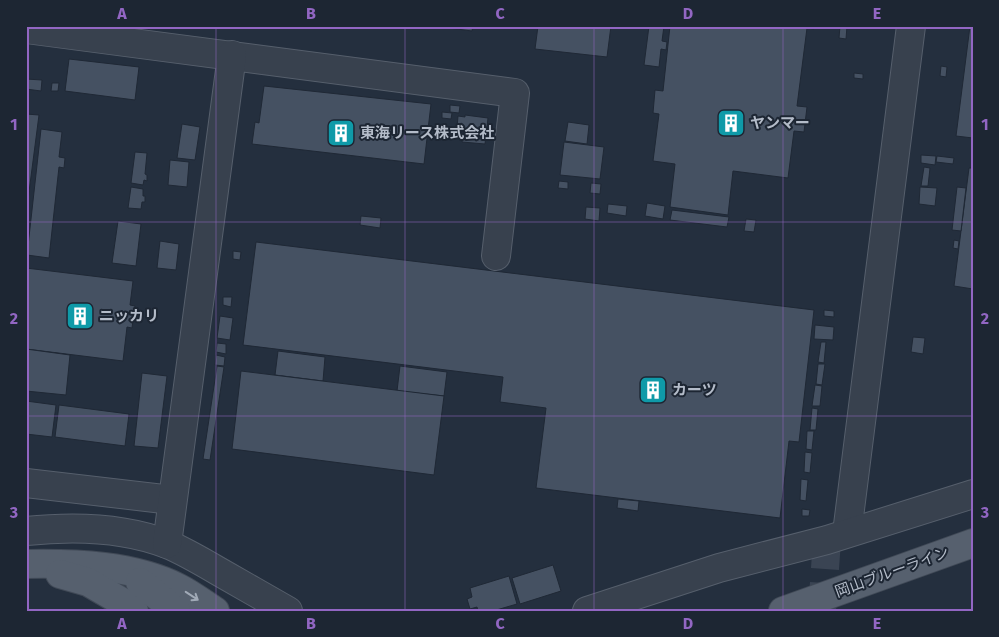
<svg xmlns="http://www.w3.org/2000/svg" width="999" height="637" viewBox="0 0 999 637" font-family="'Fira Sans','Noto Sans JP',sans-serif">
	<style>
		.building { fill: #455162; stroke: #1f2835 }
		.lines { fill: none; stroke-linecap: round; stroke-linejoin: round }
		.minor-tunnel { stroke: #3a4453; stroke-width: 28; stroke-dasharray: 28 14; stroke-linecap: butt }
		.minor-casing { stroke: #565f6c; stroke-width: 30 }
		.major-casing { stroke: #414a57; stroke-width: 30 }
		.minor { stroke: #38414e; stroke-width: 28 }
		.major { stroke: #56606e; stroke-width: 28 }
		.oneway { stroke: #a1aab7 }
		.grid { fill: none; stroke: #9266c3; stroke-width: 1; stroke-opacity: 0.55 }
		.labels { text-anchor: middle; stroke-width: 4; stroke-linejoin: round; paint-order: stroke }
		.poi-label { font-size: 15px; font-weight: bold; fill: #b4bcc9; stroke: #1d2633; text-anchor: start }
		.street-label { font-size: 15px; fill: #b4bcc9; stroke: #1d2633 }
		.neatline { fill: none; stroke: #9266c3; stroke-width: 2 }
		.grid-label { font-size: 16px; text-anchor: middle; font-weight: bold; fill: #9266c3 }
	</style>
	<rect width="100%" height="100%" fill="#242f3e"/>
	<g class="building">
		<path d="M434 26H473L472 31Z"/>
		<path d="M538 26H611L607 57 535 49Z"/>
		<path d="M649 26H664L662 41 667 42 666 50 661 49 659 67 644 65Z"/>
		<path d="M670 26H814V29L807 28 797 106 807 107 804 132 794 131 788 178 733 171 728 215 670 207 675 164 653 161 659 114 653 113 655 90 663 91Z"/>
		<path d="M840 26H847L846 39 839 38Z"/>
		<path d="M970 26H973V138L956 136Z"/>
		<path d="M69 59 139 67 135 100 65 91Z"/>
		<path d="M941 66 947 67 946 77 940 76Z"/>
		<path d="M854 73 863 74V79L854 78Z"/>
		<path d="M26 79 42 80 41 91 26 89Z"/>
		<path d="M52 83H59L58 91H51Z"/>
		<path d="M264 86 431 104 424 164 252 144 255 122 259 123Z"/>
		<path d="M450 105 460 106 459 113 450 112Z"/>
		<path d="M442 112 452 113 451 119 442 118Z"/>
		<path d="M26 114 39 115 26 215Z"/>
		<path d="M465 115 488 118 485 144 462 142 464 128H457L458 116 465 117Z"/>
		<path d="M568 122 589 125 587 144 565 141Z"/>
		<path d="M182 124 200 127 195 160 177 158Z"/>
		<path d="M41 129 62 132 59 157 65 158 64 168 59 167 49 258 27 255Z"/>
		<path d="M564 142 604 147 600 179 560 175Z"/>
		<path d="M135 152 147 153 145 174 147 175V181L144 180 143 185 131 183Z"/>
		<path d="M921 155 936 156 935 165 921 163Z"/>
		<path d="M937 156 954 158 953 164 936 162Z"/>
		<path d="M170 160 189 162 187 187 168 185Z"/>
		<path d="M924 167 930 168 928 186H921Z"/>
		<path d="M969 168H973V289L954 286Z"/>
		<path d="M559 181 568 182V189L558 188Z"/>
		<path d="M591 183 601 184 600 194 590 193Z"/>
		<path d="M131 187 143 189V196H145V202H142L141 209 128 208Z"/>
		<path d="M920 187 937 188 935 206 919 204Z"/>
		<path d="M957 187 966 188 961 231 952 230Z"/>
		<path d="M647 203 665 206 663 219 645 216Z"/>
		<path d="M608 204 627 206 626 216 607 213Z"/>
		<path d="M586 207 600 208 599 221 585 219Z"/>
		<path d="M672 210 729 217 727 227 670 220Z"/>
		<path d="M361 216 381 218 380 228 360 225Z"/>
		<path d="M746 219 756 220 754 232 744 231Z"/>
		<path d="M118 221 141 224 136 266 112 263Z"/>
		<path d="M954 240 959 241 958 249 953 248Z"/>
		<path d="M160 241 179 244 176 270 157 268Z"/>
		<path d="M256 242 814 310 799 442 789 441 780 518 536 488 546 408 500 402 503 377 243 345Z"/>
		<path d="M233 251 241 252 240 260 233 259Z"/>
		<path d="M26 268 133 281 130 305 135 306 132 328 127 327 123 361 26 349Z"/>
		<path d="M223 297H232L231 307 223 305Z"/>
		<path d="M824 310 834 311V317L824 316Z"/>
		<path d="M220 316 233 318 230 340 217 338Z"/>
		<path d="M815 325 834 327 833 340 814 339Z"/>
		<path d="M913 337 925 338 923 354 911 352Z"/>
		<path d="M821 342H826L824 363 818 362Z"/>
		<path d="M217 343 226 344V354L216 352Z"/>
		<path d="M26 349 70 355 66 395 26 391Z"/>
		<path d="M278 351 325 357 323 381 275 375Z"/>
		<path d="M216 355 225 357 224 366 215 365Z"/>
		<path d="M818 364H825L822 385 816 384Z"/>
		<path d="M217 366 224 367 210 460 203 459Z"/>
		<path d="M400 366 447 372 444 396 397 391Z"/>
		<path d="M241 371 444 396 434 475 232 449Z"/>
		<path d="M142 373 167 376 158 448 134 446Z"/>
		<path d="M815 385 822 386 820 406H812Z"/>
		<path d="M26 401 56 405 52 437 26 434Z"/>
		<path d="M59 405 129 414 125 446 55 437Z"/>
		<path d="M812 408 818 409 816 430H810Z"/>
		<path d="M807 431H814L812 450 806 449Z"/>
		<path d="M805 452 812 453 810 473 804 472Z"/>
		<path d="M801 479 808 480 806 501 800 500Z"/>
		<path d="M618 499 639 501 638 511 617 508Z"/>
		<path d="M802 509 810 510 809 516H802Z"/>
		<path d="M553 565 561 591 520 604 512 578Z"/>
		<path d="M509 576 517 604 493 611H478L477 607 470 609 467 599 472 597 470 588Z"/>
	</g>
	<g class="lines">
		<path class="minor-tunnel" d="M822 611 827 540"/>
		<g class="minor-casing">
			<g id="minor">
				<path d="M26 29 515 93 496 256"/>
				<path d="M26 483 172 500"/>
				<path d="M26 531C73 526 123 527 167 544 184 551 201 561 218 571 241 584 265 598 288 611"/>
				<path d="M847 533 911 26"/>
				<path d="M167 544 232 55"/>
				<path d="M587 611 719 568 827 540 973 494"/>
			</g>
		</g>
		<g class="major-casing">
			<g id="major">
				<path d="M26 564C75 563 134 565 179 588 191 594 203 603 215 611"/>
				<path d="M60 574 88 582 131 607 134 611"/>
				<path d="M140 582 176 611"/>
				<path d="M783 611 973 543"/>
			</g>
		</g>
		<use href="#minor" class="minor"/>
		<use href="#major" class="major"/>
	</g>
	<defs><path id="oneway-shaft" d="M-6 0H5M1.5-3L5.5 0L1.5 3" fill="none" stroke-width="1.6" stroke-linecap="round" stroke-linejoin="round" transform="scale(1.25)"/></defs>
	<use class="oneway" href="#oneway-shaft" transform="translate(192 596) rotate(33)"/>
	<path class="grid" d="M216 26V611M405 26V611M594 26V611M783 26V611M26 222H973M26 416H973"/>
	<defs>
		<g id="building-square" transform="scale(1.4375)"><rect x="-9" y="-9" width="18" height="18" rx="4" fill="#0f9aa8" stroke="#1d2633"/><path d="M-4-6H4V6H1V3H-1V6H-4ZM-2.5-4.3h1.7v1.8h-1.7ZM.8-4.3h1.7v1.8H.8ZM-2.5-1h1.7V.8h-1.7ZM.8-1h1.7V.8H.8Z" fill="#fff"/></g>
	</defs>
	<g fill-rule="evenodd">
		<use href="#building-square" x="731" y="123"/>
		<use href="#building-square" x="341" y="133"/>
		<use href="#building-square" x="80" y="316"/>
		<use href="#building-square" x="653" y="390"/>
	</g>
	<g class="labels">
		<g class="poi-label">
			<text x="750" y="128">ヤンマー</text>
			<text x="360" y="138">東海リース株式会社</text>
			<text x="99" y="321">ニッカリ</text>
			<text x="672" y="395">カーツ</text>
		</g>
		<g class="street-label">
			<text transform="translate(892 572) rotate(-20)" y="5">岡山ブルーライン</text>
		</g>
	</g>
	<rect width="999" height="637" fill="none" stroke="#1d2633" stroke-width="55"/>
	<rect x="28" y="28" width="944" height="582" class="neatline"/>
	<g class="grid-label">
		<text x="122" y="19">A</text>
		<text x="311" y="19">B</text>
		<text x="500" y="19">C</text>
		<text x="688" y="19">D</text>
		<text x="877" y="19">E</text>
		<text x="14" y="130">1</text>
		<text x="985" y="130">1</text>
		<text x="14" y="324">2</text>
		<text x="985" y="324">2</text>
		<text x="14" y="518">3</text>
		<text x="985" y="518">3</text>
		<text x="122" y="629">A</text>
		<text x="311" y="629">B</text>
		<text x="500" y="629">C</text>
		<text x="688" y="629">D</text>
		<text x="877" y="629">E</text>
	</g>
</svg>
